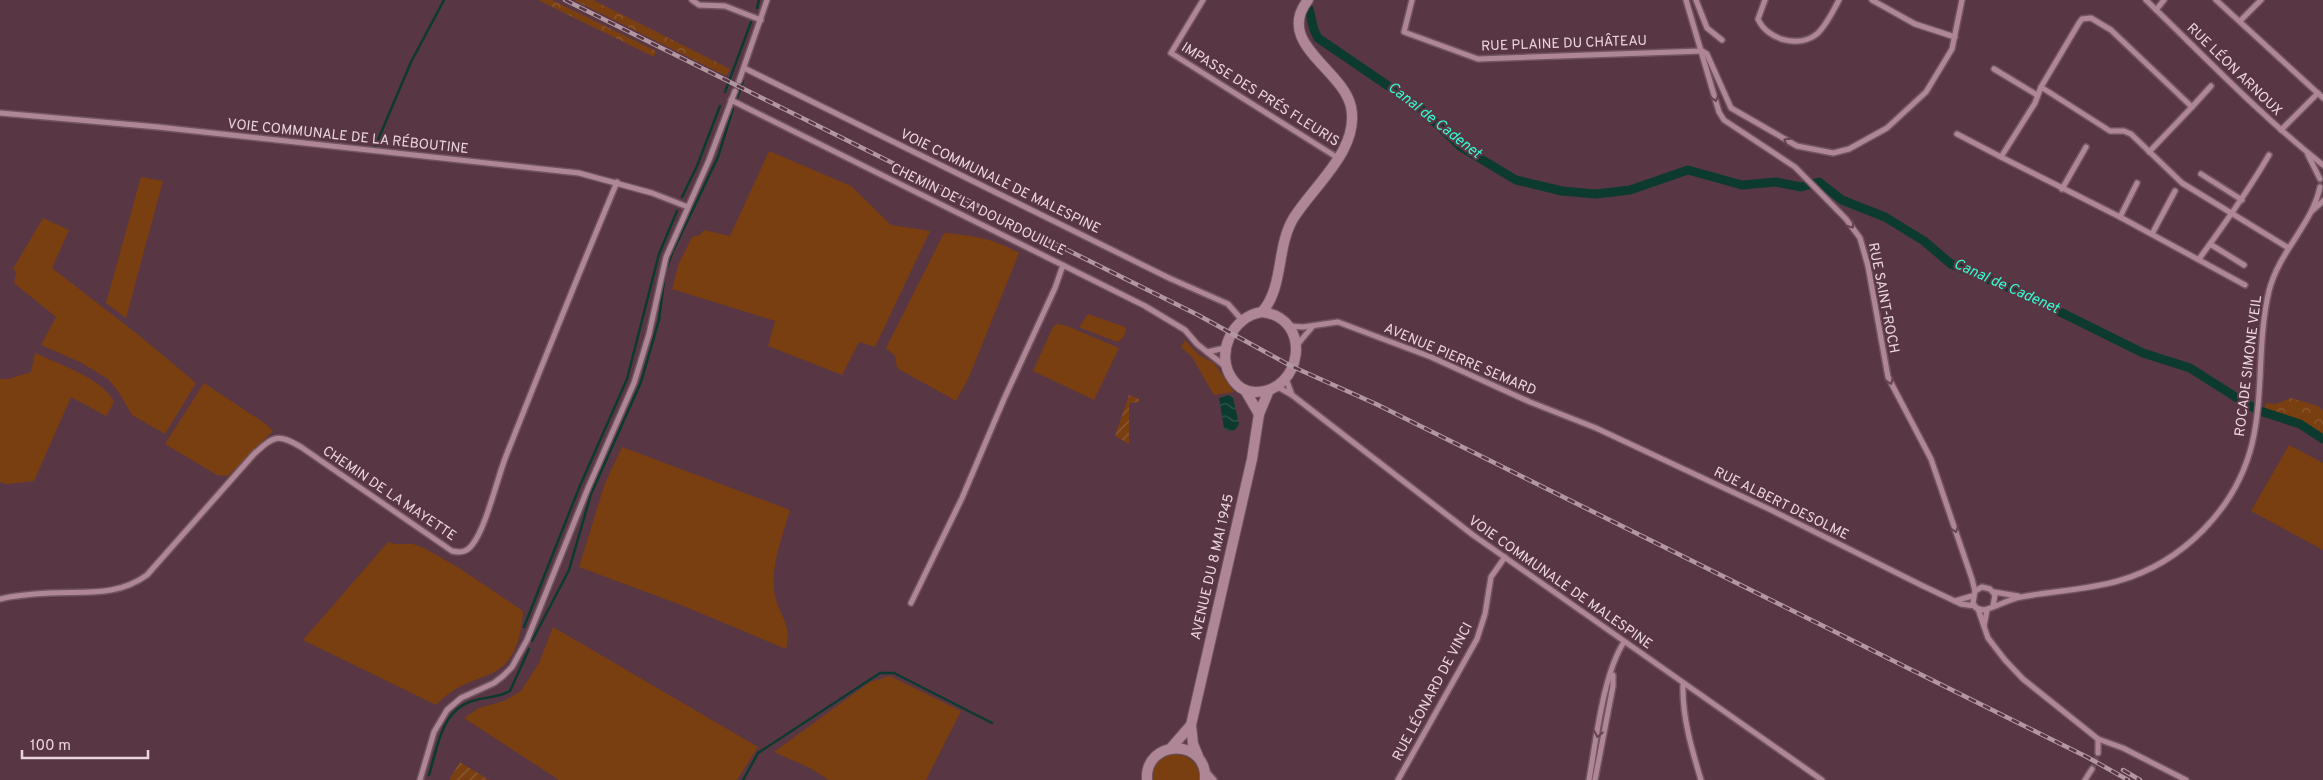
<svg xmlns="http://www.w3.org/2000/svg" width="2323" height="780" font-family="Overpass,sans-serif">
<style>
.green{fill:#793f11}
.forest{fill:url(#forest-crowns)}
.garden{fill:url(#garden-furrows)}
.water{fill:url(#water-waves)}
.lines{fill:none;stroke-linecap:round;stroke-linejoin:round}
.stream{stroke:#0c3a2f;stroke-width:2.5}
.canal{stroke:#0c3a2f;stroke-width:9}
.street-tunnel{stroke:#6f4e5b;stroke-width:5;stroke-dasharray:5 2.5;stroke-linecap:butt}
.street-casing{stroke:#715460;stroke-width:8}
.secondary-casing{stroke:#715460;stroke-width:12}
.street{stroke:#af8696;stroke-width:5}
.secondary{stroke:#af8696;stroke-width:10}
.rail-casing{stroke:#b297a2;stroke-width:4.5}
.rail{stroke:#593644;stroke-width:2.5;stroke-dasharray:8;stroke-linecap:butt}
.oneway{stroke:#664250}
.labels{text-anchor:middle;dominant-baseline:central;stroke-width:4.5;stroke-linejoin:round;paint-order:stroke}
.street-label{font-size:14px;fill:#ebd5dd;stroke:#593644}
.water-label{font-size:15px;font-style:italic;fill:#33fad0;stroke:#593644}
</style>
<defs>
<pattern id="forest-crowns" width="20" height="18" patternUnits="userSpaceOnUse" patternTransform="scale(1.25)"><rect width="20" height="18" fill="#793f11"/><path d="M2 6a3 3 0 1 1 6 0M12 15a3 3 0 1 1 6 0" fill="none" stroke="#8c5a33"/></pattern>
<pattern id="garden-furrows" width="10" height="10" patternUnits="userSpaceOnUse" patternTransform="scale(1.25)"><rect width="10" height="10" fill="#793f11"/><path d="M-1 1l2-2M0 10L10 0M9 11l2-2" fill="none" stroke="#8c5a33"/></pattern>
<pattern id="water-waves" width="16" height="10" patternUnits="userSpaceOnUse" patternTransform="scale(1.25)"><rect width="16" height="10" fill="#0c3a2f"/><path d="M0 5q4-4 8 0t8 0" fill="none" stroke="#30564d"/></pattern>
</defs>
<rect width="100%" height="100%" fill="#593644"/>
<g class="green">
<path d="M769,151L851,186L891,225L930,231L875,347L859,342L842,375L768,346L775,321L672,289L679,263L692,237L700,235L704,230L730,236Z"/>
<path d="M141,177L163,181L126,318L106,303Z"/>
<path d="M43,218L69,230L52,268L141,337L196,383L165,434L132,415L118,391L108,379L80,362L41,345L56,317L14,283L16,272L13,269Z"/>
<path d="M944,233C972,235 995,239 1019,253L969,377L956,401L897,368L895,356L886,348Z"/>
<path d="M1088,314L1125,327L1126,331L1122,339L1117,342L1079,327Z"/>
<path d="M1057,324L1067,326L1119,348L1094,400L1033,371L1053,327Z"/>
<path d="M1185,340L1199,355L1214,363L1234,392L1214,395L1192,357L1181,347Z"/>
<path d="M35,353C58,364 104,379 114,402L106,416L71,397L34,481L7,484L0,482V379H8L31,372Z"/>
<path d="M204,383L266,424L273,431L228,476L217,475L165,444Z"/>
<path d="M2289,445L2323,463V550L2251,511Z"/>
<path d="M622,447L790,510C783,536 771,563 774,590C777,615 793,622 786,649L681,605L579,567L605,483Z"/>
<path d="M388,542L395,544H413L424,548L459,568L523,611C517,693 476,663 436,705L303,640Z"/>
<path d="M553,627L758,747L737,780H559L464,718L479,708L504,701L521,691L539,663Z"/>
<path d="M890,676L961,711L926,780H829L810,768L774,752L870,682Z"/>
<path d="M1172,754C1188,754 1200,763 1200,780H1152C1152,766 1159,758 1172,754Z"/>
</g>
<g class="forest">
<path d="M538,0H552L656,51L654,57Z"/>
<path d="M574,0H593L730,69L726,76Z"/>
<path d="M2291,398L2318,406L2323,411V435L2289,419L2264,411L2266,403L2276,404Z"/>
</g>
<g class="garden">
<path d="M1129,395L1139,399V402L1129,403V444L1115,436Z"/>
<path d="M460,762L489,780H449Z"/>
</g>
<path class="water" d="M1229,395L1233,398L1239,424L1235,430L1228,431L1224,428L1219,398Z"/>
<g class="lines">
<g class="stream">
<path d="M757,8L759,0"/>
<path d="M725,92L751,22"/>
<path d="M737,98L743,81"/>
<path d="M375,147L411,62L444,0"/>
<path d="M682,197L697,166L720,106"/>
<path d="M524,627L579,488L627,379L659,254L677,211"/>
<path d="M532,641L569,570L591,494L641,382L659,320L665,273L672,253L718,157L733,109"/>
<path d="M429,775C438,746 441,708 476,700C487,697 500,697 510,691L529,649"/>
<path d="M743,780L758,753L880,673H894L992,723"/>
</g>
<path class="canal" d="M1309,9L1314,30L1318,38L1419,107L1461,147L1516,180L1562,191L1596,194L1630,190L1688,170L1742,185L1776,182L1801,187L1819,182L1842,200L1885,217L1924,241L1951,264L2024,294L2143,353L2190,368L2245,403L2260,411L2300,424L2323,439"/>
<g class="street-tunnel">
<path d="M735,91L739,81"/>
<path d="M2092,769L2098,753"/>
</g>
<g class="street-casing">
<g id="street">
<path d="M692,0L699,5L725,6L761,20"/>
<path d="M1203,0L1171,53L1338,158"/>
<path d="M1412,0L1404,32L1478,59L1702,51"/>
<path d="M1686,0L1719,112L1724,120L1795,167L1846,219L1860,238L1868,266L1888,377L1931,459L1972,579L1975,591"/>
<path d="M1696,0L1707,28L1722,40"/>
<path d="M1765,0L1758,19C1767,40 1800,49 1818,33C1827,24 1833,11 1839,0"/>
<path d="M1872,0L1915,24L1955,37"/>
<path d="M2146,0C2204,56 2260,115 2323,165"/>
<path d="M2216,0L2323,98"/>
<path d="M2156,10L2164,0"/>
<path d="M2240,21L2261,0"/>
<path d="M1702,51L1707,54L1731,108L1797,146L1833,153L1849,149L1887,128L1926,92L1952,49L1962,0"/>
<path d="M744,68L1169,278L1228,304L1242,320"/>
<path d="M1994,69L2037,95"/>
<path d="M739,81L767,0"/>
<path d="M2041,87L2079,23L2082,19L2091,18L2111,30L2192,107L2211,86"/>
<path d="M731,100L1145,306L1185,330L1197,344L1226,367"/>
<path d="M0,113L158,127L579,173L652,193L688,207"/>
<path d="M2281,130L2318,93"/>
<path d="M1957,134L2001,157L2035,103L2041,87L2110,131H2124L2131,134L2182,183L2287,247"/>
<path d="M2149,152L2192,107"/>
<path d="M2308,155L2320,179"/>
<path d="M2001,157L2120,217L2245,285"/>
<path d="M2201,174L2242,200"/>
<path d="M2062,189L2086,147"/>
<path d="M2312,211L2323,201"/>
<path d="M2120,217L2137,183"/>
<path d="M2152,234L2175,191"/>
<path d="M2210,244L2244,265"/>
<path d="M2199,259C2224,225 2248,191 2269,155"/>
<path d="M1290,326L1303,327L1338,322L1431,357L1530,402L1596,428L1769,509L1921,585L1961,604L1975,606"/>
<path d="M1297,345L1313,326"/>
<path d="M1207,352L1225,348"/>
<path d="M1278,387L1292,395L1286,379"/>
<path d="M1292,395L1473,535L1822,780"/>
<path d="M1994,592L2018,596"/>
<path d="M0,599C16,595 33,594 50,593C85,591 117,597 147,575L254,454C274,436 277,433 301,447L452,551C461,553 467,552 472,545C486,528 497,479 506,456C542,365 579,273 617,182"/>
<path d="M1955,601L1972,596"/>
<path d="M911,603L962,498L1004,399L1055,288L1063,265"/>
<path d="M1993,606L1995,595L1990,589L1982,587L1975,591L1973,603L1976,608L1983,610C1993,609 2008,599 2021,597C2053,591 2086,590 2118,581C2182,563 2236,509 2252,444C2264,394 2257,341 2269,291C2279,251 2312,225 2320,187"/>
<path d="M1978,609L1988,638L2005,660L2023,679L2098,739L2123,748L2186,780"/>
<path d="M1984,626L1987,610"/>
<path d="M1683,685C1682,717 1692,750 1701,780"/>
<path d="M2098,753V739"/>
<path d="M1206,771L1214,780"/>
<path d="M420,780L434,732L447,710L461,698L494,683L503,676L512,667L527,640L588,488L634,383L649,334L666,257L709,160L735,91"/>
<path d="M1398,780L1477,639L1485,614L1491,577L1505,557"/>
<path d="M1589,780C1596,741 1603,674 1624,642"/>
<path d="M1595,780L1613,686V675"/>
<path d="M2085,780L2092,769"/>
</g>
</g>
<g class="secondary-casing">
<g id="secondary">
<path d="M1262,312C1284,287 1276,248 1293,219C1313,186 1360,150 1351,107C1343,69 1274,43 1308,0"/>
<path d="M1262,312C1314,318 1302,393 1255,392C1246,392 1238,387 1233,380C1214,355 1232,316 1262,312Z"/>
<path d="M1245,390L1259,414"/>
<path d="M1191,725L1193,744L1198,756"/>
<path d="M1171,748L1191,725L1252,459L1259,414L1269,390"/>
<path d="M1147,780C1144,739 1208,737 1205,780"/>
</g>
</g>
<use href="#street" class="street"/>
<use href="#secondary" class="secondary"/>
<g class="rail-casing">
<g id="rail">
<path d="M565,0L1198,315L1291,366L1376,404L2087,757L2128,780"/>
<path d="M2123,770L2140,780"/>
</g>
</g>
<use href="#rail" class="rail"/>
</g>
<defs><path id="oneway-chevron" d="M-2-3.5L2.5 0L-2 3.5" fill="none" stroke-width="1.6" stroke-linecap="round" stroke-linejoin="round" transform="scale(1.25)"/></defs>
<g class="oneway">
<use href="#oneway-chevron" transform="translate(1715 98) rotate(75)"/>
<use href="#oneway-chevron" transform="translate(1787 141) rotate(-150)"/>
<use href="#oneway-chevron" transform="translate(1851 225) rotate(52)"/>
<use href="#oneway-chevron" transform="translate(1890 381) rotate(68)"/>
<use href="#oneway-chevron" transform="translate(1955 529) rotate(72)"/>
<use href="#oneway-chevron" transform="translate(1598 734) rotate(101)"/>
</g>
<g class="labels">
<g class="street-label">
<text transform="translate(1564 44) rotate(-2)">RUE PLAINE DU CHÂTEAU</text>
<text transform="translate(2234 70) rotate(44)">RUE LÉON ARNOUX</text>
<text transform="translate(1260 95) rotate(32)">IMPASSE DES PRÉS FLEURIS</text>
<text transform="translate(348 137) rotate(6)">VOIE COMMUNALE DE LA RÉBOUTINE</text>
<text transform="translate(1000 182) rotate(26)">VOIE COMMUNALE DE MALESPINE</text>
<text transform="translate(978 210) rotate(26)">CHEMIN DE LA DOURDOUILLE</text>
<text transform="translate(1883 298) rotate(79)">RUE SAINT-ROCH</text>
<text transform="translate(1460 360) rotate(23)">AVENUE PIERRE SEMARD</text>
<text transform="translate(2249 366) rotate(-83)">ROCADE SIMONE VEIL</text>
<text transform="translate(389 494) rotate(34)">CHEMIN DE LA MAYETTE</text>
<text transform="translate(1781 504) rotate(26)">RUE ALBERT DESOLME</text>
<text transform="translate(1213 567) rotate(-77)">AVENUE DU 8 MAI 1945</text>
<text transform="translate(1560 583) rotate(35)">VOIE COMMUNALE DE MALESPINE</text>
<text transform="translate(1433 692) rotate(-62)">RUE LÉONARD DE VINCI</text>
</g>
<g class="water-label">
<text transform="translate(1434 121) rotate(38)">Canal de Cadenet</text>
<text transform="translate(2006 287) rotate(24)">Canal de Cadenet</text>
</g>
</g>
<path d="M22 750v8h126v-8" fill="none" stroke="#ebd5dd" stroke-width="2.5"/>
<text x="30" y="750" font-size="15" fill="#ebd5dd" stroke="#593644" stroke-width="4" paint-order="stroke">100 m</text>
</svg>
